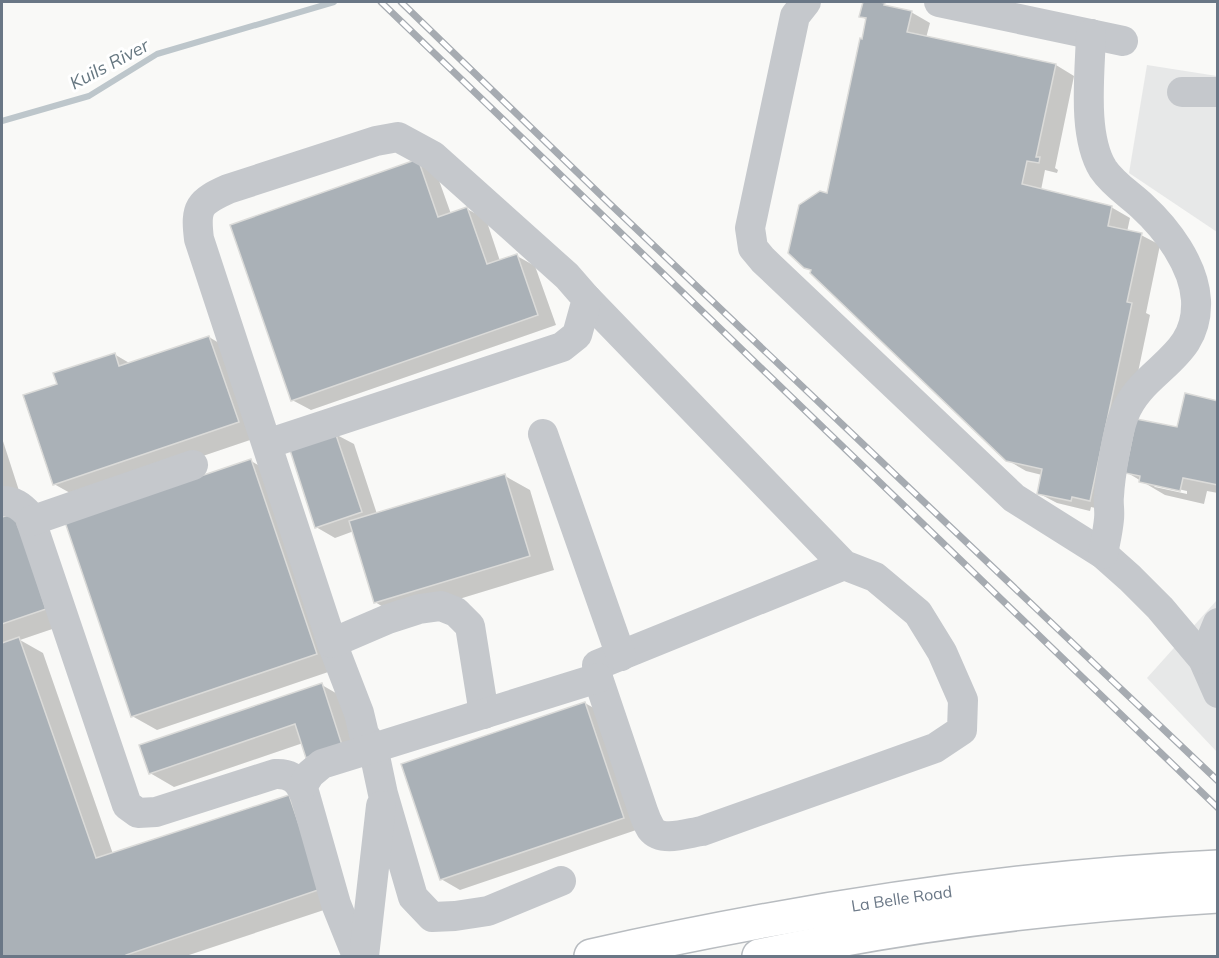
<svg xmlns="http://www.w3.org/2000/svg" width="1219" height="958" font-family="Mulish,sans-serif">
<style>
.built{fill:#e7e8e8}
.shadow{fill:#0003;fill-rule:evenodd}
.lines{fill:none;stroke-linecap:round;stroke-linejoin:round}
.stream{stroke:#bdc6cb;stroke-width:6}
.building{fill:#aab1b7;stroke:#dbdbd9;stroke-width:1.5}
.major-casing{stroke:#b8bcc0;stroke-width:36}
.minor{stroke:#c5c8cc;stroke-width:30}
.major{stroke:#fff;stroke-width:33}
.rail-casing{stroke:#a6abb1;stroke-width:7}
.rail{stroke:#fff;stroke-width:4.5;stroke-dasharray:14;stroke-linecap:butt}
.labels{text-anchor:middle;dominant-baseline:central;stroke-width:6;stroke-linejoin:round;paint-order:stroke}
.street-label{font-size:16px;fill:#6a7786;stroke:#fff}
.water-label{font-size:18px;font-style:italic;fill:#667781;stroke:#fff}
</style>
<rect width="100%" height="100%" fill="#f9f9f7"/>
<g class="built">
<path d="M1147,65L1217,76V232L1129,173Z"/>
<path d="M1217,600V752L1147,678Z"/>
</g>
<g class="shadow">
<path d="M864,2H871L911,12L930,23L926,38L1056,65L1074,76L1055,168L1058,170L1057,173L1045,170L1041,190L1111,207L1130,218L1127,232L1141,235L1160,245L1146,313L1150,315L1109,511L1091,507L1090,511L1057,503L1038,493L1042,475L1026,471L1007,460L812,271L805,267L828,195L863,40L867,20L861,16Z"/>
<path d="M418,161L436,172L451,214L467,209L486,219L500,261L517,256L535,266L556,325L311,410L292,400Z"/>
<path d="M209,337L234,352L262,436L79,498L54,484L114,354L131,364Z"/>
<path d="M1218,403V493L1207,491L1204,504L1165,495L1126,472L1179,429ZM1151,483L1187,491V494L1155,487Z"/>
<path d="M335,434L354,444L377,514L505,476L530,490L554,570L400,617L375,602L354,531L335,538L316,527Z"/>
<path d="M2,438L22,500L2,507V437Z"/>
<path d="M251,461L276,475L340,668L157,730L132,716Z"/>
<path d="M15,515L70,623L20,640L43,653L113,854L289,797L314,811L345,903L186,956H2V519Z"/>
<path d="M322,685L346,699L366,759L303,743L174,787L150,773Z"/>
<path d="M585,703L604,714L642,828L460,890L441,879Z"/>
</g>
<g class="lines">
<path class="stream" d="M2,121L89,96L157,54L334,2"/>
</g>
<g class="building">
<path d="M863,2H880L885,3L884,5L912,11L907,32L1056,64L1036,157H1040L1039,163L1027,161L1022,184L1112,206L1108,226L1142,233L1127,302L1132,303L1090,501L1072,497L1071,501L1037,494L1042,469L1006,461L810,273L811,270L804,268L788,253L799,205L820,191L827,193L860,38L862,39L866,18L859,17Z"/>
<path d="M418,159L438,217L467,207L487,264L517,254L538,315L291,401L230,225Z"/>
<path d="M209,336L239,422L53,485L23,395L57,384L53,373L115,353L119,366Z"/>
<path d="M1185,393L1218,401V485L1183,478L1180,491L1139,482L1140,476L1125,473L1136,419L1177,427Z"/>
<path d="M335,432L362,512L315,528L289,447Z"/>
<path d="M251,459L317,654L131,717L65,522Z"/>
<path d="M505,474L530,556L374,603L349,521Z"/>
<path d="M15,513L46,609L2,624V517Z"/>
<path d="M19,637L96,858L289,795L321,889L126,955V956H2V643Z"/>
<path d="M322,683L342,745L306,758L295,724L149,774L139,745Z"/>
<path d="M585,702L624,818L440,880L401,764Z"/>
</g>
<g class="lines">
<g class="major-casing">
<g id="major">
<path id="s1" d="M591,956C797,910 1007,877 1218,867"/>
<path d="M759,956C907,924 1067,905 1218,896"/>
</g>
</g>
<g class="minor">
<path d="M806,2L795,16L750,228L753,248L763,260L1014,498L1103,554L1130,578L1160,608L1203,659L1218,693"/>
<path d="M939,2L1123,41"/>
<path d="M1091,34C1090,73 1082,135 1103,169C1113,184 1129,194 1142,206C1167,229 1194,265 1196,300C1199,360 1143,367 1124,415C1117,433 1110,477 1109,496C1108,503 1110,511 1109,519C1108,531 1105,543 1103,554"/>
<path d="M1182,92H1218"/>
<path d="M587,299L844,565L875,577L918,613L942,652L963,700L962,730L935,748L702,831C688,833 662,843 651,829C648,824 645,817 643,811L598,678L597,665L844,565"/>
<path d="M543,434L621,656"/>
<path d="M267,444L562,347L577,335L587,299L567,276L433,156L398,137L376,141L228,189C199,202 195,207 199,239L332,643L359,713L364,734L373,747L383,794L413,897L432,917L455,916L488,911L561,881"/>
<path d="M2,501C14,501 21,506 29,515L127,805L138,813L156,812L275,774C292,773 299,781 305,795L336,904L357,956"/>
<path d="M31,521L193,465"/>
<path d="M332,643L388,619L419,609L441,606L456,612L470,626L484,714"/>
<path d="M1203,659L1218,623"/>
<path d="M302,787L310,774L322,764L598,678"/>
<path d="M364,956L381,806"/>
</g>
<use href="#major" class="major"/>
<g class="rail-casing">
<g id="rail">
<path d="M381,2L1218,808"/>
<path d="M401,2L609,203L1218,781"/>
</g>
</g>
<use href="#rail" class="rail"/>
</g>
<g class="labels">
<g class="street-label">
<text stroke="none"><textPath href="#s1" startOffset="316">La Belle Road</textPath></text>
</g>
<g class="water-label">
<text transform="translate(109 64) rotate(-28)">Kuils River</text>
</g>
</g>
<rect width="1219" height="958" fill="none" stroke="#6a7786" stroke-width="6"/>
</svg>
